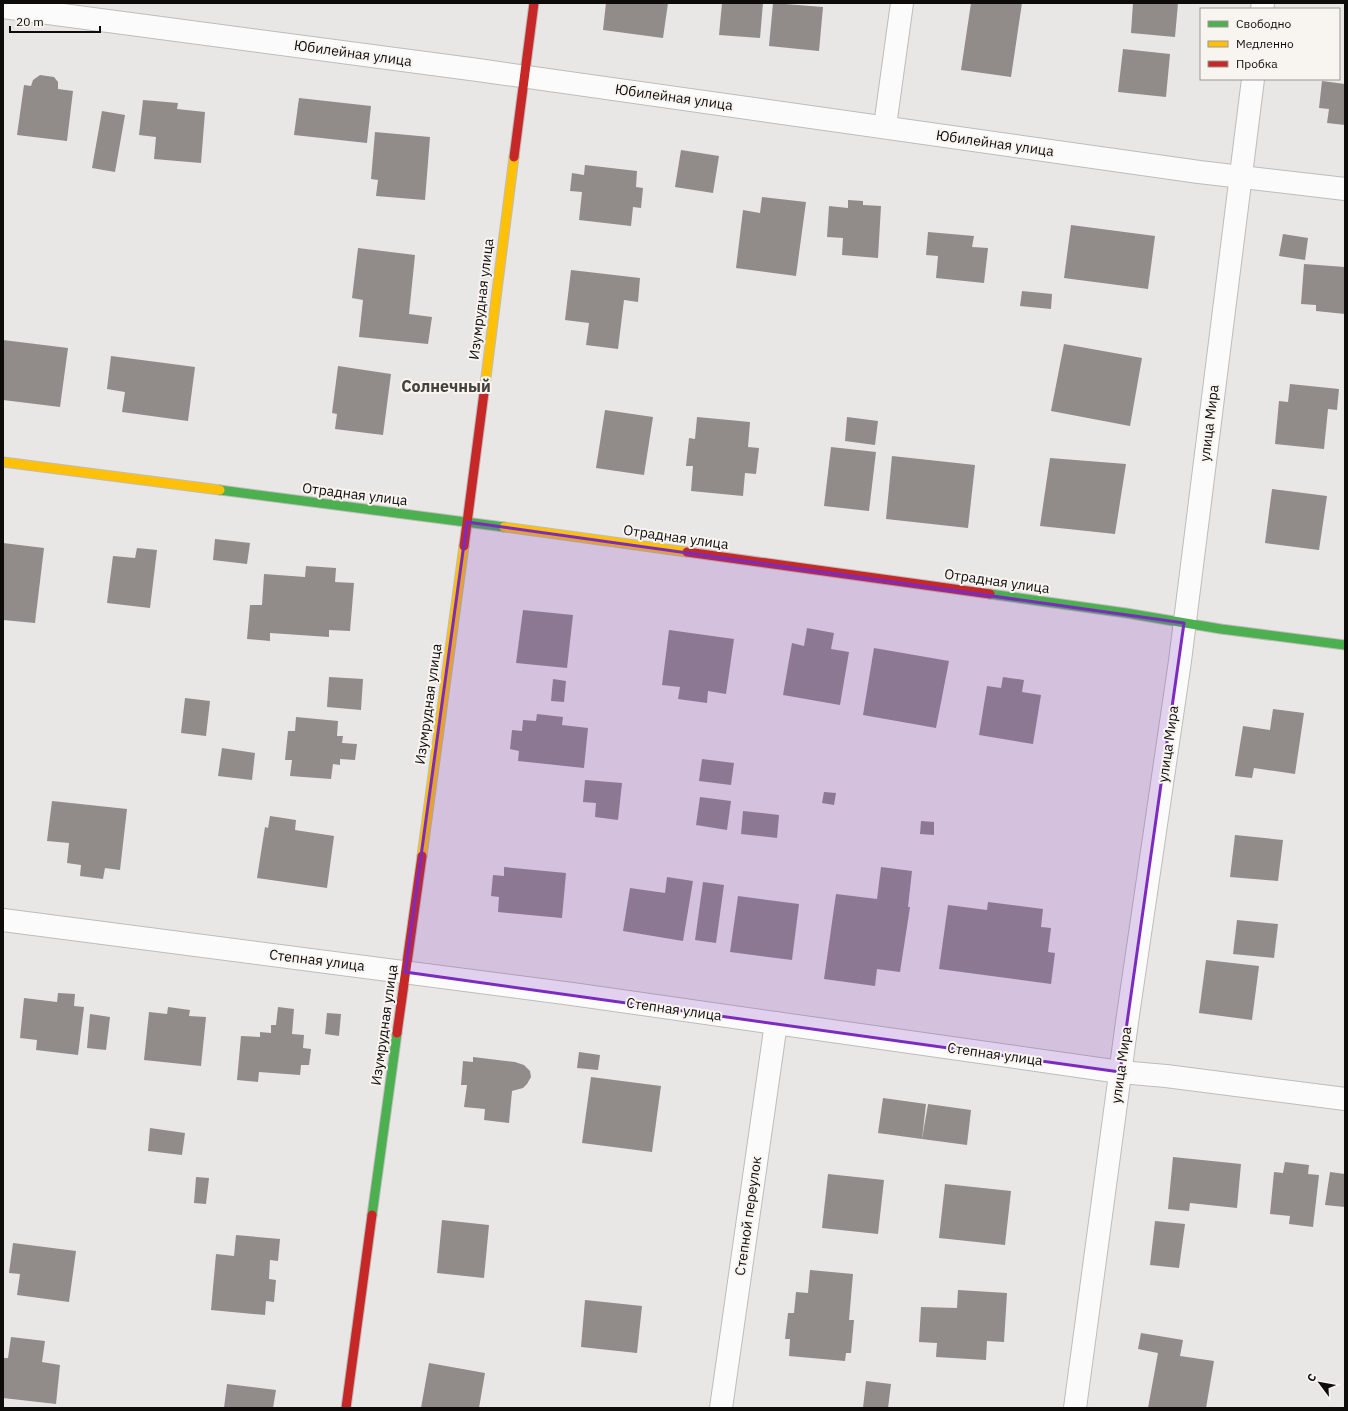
<svg xmlns="http://www.w3.org/2000/svg" width="1348" height="1411" font-family="'IBM Plex Sans',sans-serif">
<style>
.building{fill:#918b89}
.lines{fill:none;stroke-linecap:round;stroke-linejoin:round}
.street-casing{stroke:#bebcba;stroke-width:24}
.fast-casing{stroke:#bebcba;stroke-width:11}
.slow-casing{stroke:#bebcba;stroke-width:11}
.jam-casing{stroke:#bebcba;stroke-width:11}
.street{stroke:#fcfbfb;stroke-width:22}
.fast{stroke:#4caf50;stroke-width:9}
.slow{stroke:#ffc107;stroke-width:9}
.jam{stroke:#c62828;stroke-width:9}
.marked{fill:#7b2cbf;fill-opacity:0.2;stroke:#7b2cbf;stroke-width:3;stroke-linejoin:round}
.labels{text-anchor:middle;dominant-baseline:central;stroke-width:4;stroke-linejoin:round;paint-order:stroke}
.street-label{font-size:14px;fill:#0e0c0b;stroke:#f8f4f0}
.quarter-label{font-size:16px;font-weight:bold;fill:#45423e;stroke:#f8f4f0}
</style>
<rect width="100%" height="100%" fill="#e9e7e5"/>
<g class="building">
<path d="M606,3H668L663,38L603,30Z"/>
<path d="M722,3H763L760,38L719,35Z"/>
<path d="M773,3L823,7L819,51L769,46Z"/>
<path d="M971,3H1022L1011,77L961,70Z"/>
<path d="M1133,3H1178L1175,37L1131,33Z"/>
<path d="M1123,49L1170,54L1166,97L1118,92Z"/>
<path d="M40,75L54,77L58,82V89L73,91L67,141L17,135L24,85L31,86L33,80Z"/>
<path d="M1322,81L1345,84V125L1327,123L1329,109L1319,108Z"/>
<path d="M299,98L371,106L367,143L294,135Z"/>
<path d="M143,100L178,103L177,109L205,112L201,163L154,159L156,137L139,135Z"/>
<path d="M102,111L125,115L115,172L92,168Z"/>
<path d="M375,132L430,137L425,200L376,196L378,180L371,179Z"/>
<path d="M681,150L719,156L713,193L675,187Z"/>
<path d="M585,165L637,171L636,187L643,188L641,208L633,207L631,226L579,220L582,192L570,191L572,173L584,175Z"/>
<path d="M762,197L806,202L796,276L736,268L743,210L760,213Z"/>
<path d="M848,200L863,201V205L881,206L878,258L842,255L843,238L827,237L829,206L848,208Z"/>
<path d="M1071,225L1155,236L1148,289L1064,278Z"/>
<path d="M928,232L974,236L972,247L988,248L984,283L936,278L938,256L926,255Z"/>
<path d="M1283,234L1308,238L1305,260L1279,256Z"/>
<path d="M358,248L415,255L409,314L432,317L428,344L359,337L363,300L352,298Z"/>
<path d="M1304,264L1345,267V314L1316,311V305L1301,304Z"/>
<path d="M571,270L640,278L638,302L624,300L618,349L586,345L589,323L565,320Z"/>
<path d="M1022,291L1052,294L1051,309L1020,306Z"/>
<path d="M3,340L68,348L60,407L3,400Z"/>
<path d="M1064,344L1142,358L1130,426L1051,411Z"/>
<path d="M111,356L195,367L188,421L122,412L125,392L107,389Z"/>
<path d="M338,366L391,374L383,435L335,429L337,414L332,413Z"/>
<path d="M1290,384L1339,389L1337,410L1328,409L1324,449L1275,444L1279,401L1288,402Z"/>
<path d="M605,410L653,417L644,475L596,468Z"/>
<path d="M697,417L750,422L748,447L759,448L756,474L745,473L743,496L691,491L693,466H686L689,438L695,439Z"/>
<path d="M847,417L878,421L875,445L845,441Z"/>
<path d="M831,447L876,452L869,511L824,506Z"/>
<path d="M892,456L975,465L968,528L886,519Z"/>
<path d="M1050,458L1126,464L1115,534L1040,526Z"/>
<path d="M1272,489L1327,496L1319,550L1265,543Z"/>
<path d="M215,539L250,543L247,564L213,560Z"/>
<path d="M3,543L44,548L35,623L3,620Z"/>
<path d="M137,548L157,550L150,608L107,603L113,556L135,558Z"/>
<path d="M306,566L336,568L335,582L354,583L350,631L329,630V637L270,633V641L247,639L250,605H262L264,574L305,577Z"/>
<path d="M523,610L573,615L567,668L516,663Z"/>
<path d="M807,628L834,633L831,649L849,652L840,705L783,695L792,643L804,646Z"/>
<path d="M669,630L734,639L726,694L708,691L707,703L678,699L680,687L662,685Z"/>
<path d="M874,648L949,661L936,728L863,715Z"/>
<path d="M329,677L363,679L361,710L327,707Z"/>
<path d="M1003,677L1024,680L1022,692L1041,695L1033,744L979,735L987,686L1001,688Z"/>
<path d="M553,679L566,681L564,702L551,701Z"/>
<path d="M185,698L210,701L206,736L181,733Z"/>
<path d="M1273,709L1304,713L1295,774L1254,768L1252,778L1235,776L1243,726L1270,730Z"/>
<path d="M537,714L563,717L562,725L588,728L584,768L518,761L519,751L510,749L512,730L522,731L523,720L536,721Z"/>
<path d="M296,717L338,721L337,736H343L342,743L357,744L355,760L340,759V765L333,764L331,779L290,776L292,760H285L288,731H295Z"/>
<path d="M222,748L255,753L252,780L218,776Z"/>
<path d="M702,759L734,763L731,785L699,781Z"/>
<path d="M585,780L622,783L618,820L595,817L596,803L583,802Z"/>
<path d="M824,792L836,793L834,805L822,803Z"/>
<path d="M700,797L731,801L727,830L696,825Z"/>
<path d="M52,801L127,809L120,870L105,868L103,879L80,876L81,865L67,863L69,843L47,841Z"/>
<path d="M743,811L779,815L777,838L741,834Z"/>
<path d="M270,816L296,820L295,830L334,836L327,888L257,878L265,827L268,828Z"/>
<path d="M921,821L934,822V835L920,834Z"/>
<path d="M1235,835L1283,840L1278,881L1230,877Z"/>
<path d="M504,867L566,873L562,918L498,912L499,897L491,896L493,875L504,876Z"/>
<path d="M881,867L912,871L908,907H910L900,972L877,969L875,986L824,979L836,894L877,899Z"/>
<path d="M667,877L693,881L683,941L623,931L630,888L665,893Z"/>
<path d="M703,882L724,885L716,943L695,940Z"/>
<path d="M738,896L799,904L792,960L730,952Z"/>
<path d="M988,902L1043,909L1041,927L1051,928L1048,952L1055,953L1051,984L939,969L948,905L987,910Z"/>
<path d="M1237,920L1278,924L1274,958L1233,954Z"/>
<path d="M1206,960L1259,966L1252,1020L1199,1013Z"/>
<path d="M58,993L75,994L74,1006L84,1007L78,1055L36,1050L37,1040L20,1038L24,998L57,1002Z"/>
<path d="M168,1007L190,1010L189,1016L206,1017L201,1066L144,1060L149,1012L167,1014Z"/>
<path d="M278,1007L294,1009L292,1034L304,1035L303,1048L311,1049L309,1065H301L300,1075L259,1072L258,1082L237,1080L241,1036L260,1037V1032L271,1033V1025H276Z"/>
<path d="M327,1013L341,1014L339,1036L325,1034Z"/>
<path d="M90,1014L110,1017L106,1050L87,1048Z"/>
<path d="M579,1052L600,1055L598,1070L577,1068Z"/>
<path d="M473,1057L515,1062L524,1065L530,1071L531,1077L527,1084L523,1088L512,1091L509,1123L484,1120L485,1109L464,1107L467,1085H461L463,1061L473,1062Z"/>
<path d="M591,1077L661,1086L652,1152L582,1143Z"/>
<path d="M883,1098L926,1104L922,1139L878,1133Z"/>
<path d="M928,1104L971,1110L967,1145L922,1139Z"/>
<path d="M150,1128L185,1133L182,1155L148,1151Z"/>
<path d="M1173,1157L1241,1164L1237,1208L1190,1203L1189,1211L1168,1209Z"/>
<path d="M1285,1162L1309,1165L1308,1174L1319,1175L1313,1227L1289,1224L1290,1216L1270,1214L1274,1172L1283,1173Z"/>
<path d="M1330,1172L1345,1174V1207L1325,1205Z"/>
<path d="M828,1174L884,1180L878,1234L822,1228Z"/>
<path d="M196,1177L209,1178L206,1204L194,1203Z"/>
<path d="M945,1184L1011,1191L1005,1245L939,1238Z"/>
<path d="M442,1220L489,1225L484,1278L437,1273Z"/>
<path d="M1155,1221L1185,1224L1179,1268L1150,1265Z"/>
<path d="M236,1235L280,1239L278,1261L270,1260L269,1279L276,1280L274,1302L266,1301L265,1315L211,1310L216,1254L234,1256Z"/>
<path d="M13,1243L76,1251L69,1302L17,1295L20,1274L9,1273Z"/>
<path d="M810,1270L853,1274L849,1320H854L851,1353H846L845,1361L789,1356L790,1339H785L788,1313H794L796,1292L808,1293Z"/>
<path d="M958,1290L1007,1293L1004,1342L987,1341L986,1360L936,1357L937,1343L919,1342L921,1307L957,1308Z"/>
<path d="M585,1300L642,1306L637,1353L581,1347Z"/>
<path d="M1141,1333L1183,1340L1180,1356L1214,1361L1206,1408H1148L1158,1353L1138,1349Z"/>
<path d="M11,1337L45,1341L42,1362L60,1365L56,1404L3,1398V1358H8Z"/>
<path d="M429,1363L485,1373L479,1408H421Z"/>
<path d="M866,1381L891,1384L888,1408H863Z"/>
<path d="M227,1384L276,1390L273,1408H224Z"/>
</g>
<g class="lines">
<g class="street-casing">
<g id="street">
<path d="M3,7L478,70L1199,172L1345,189"/>
<path d="M1262,9L1263,3"/>
<path d="M885,126L902,3"/>
<path d="M3,920L572,994L1120,1072L1166,1076L1345,1099"/>
<path d="M721,1408L776,1023"/>
<path d="M1075,1408L1127,1022L1180,661L1253,79"/>
</g>
</g>
<g class="fast-casing">
<g id="fast">
<path d="M220,490L504,527"/>
<path d="M990,594L1126,613L1221,629L1345,645"/>
<path d="M372,1215L397,1033"/>
</g>
</g>
<g class="slow-casing">
<g id="slow">
<path d="M485,385L514,157"/>
<path d="M3,462L220,490"/>
<path d="M504,527L687,552"/>
<path d="M422,856L464,546"/>
</g>
</g>
<g class="jam-casing">
<g id="jam">
<path d="M514,157L534,3"/>
<path d="M464,546L485,385"/>
<path d="M687,552L990,594"/>
<path d="M397,1033L422,856"/>
<path d="M346,1408L372,1215"/>
</g>
</g>
<use href="#street" class="street"/>
<use href="#fast" class="fast"/>
<use href="#slow" class="slow"/>
<use href="#jam" class="jam"/>
</g>
<path class="marked" d="M467,522L1184,623L1120,1072L405,972Z"/>
<g class="labels">
<g class="street-label">
<text transform="translate(353 53) rotate(8)">Юбилейная улица</text>
<text transform="translate(674 97) rotate(8)">Юбилейная улица</text>
<text transform="translate(995 143) rotate(8)">Юбилейная улица</text>
<text transform="translate(481 299) rotate(-83)">Изумрудная улица</text>
<text transform="translate(1209 423) rotate(-83)">улица Мира</text>
<text transform="translate(355 494) rotate(7)">Отрадная улица</text>
<text transform="translate(676 537) rotate(8)">Отрадная улица</text>
<text transform="translate(997 581) rotate(8)">Отрадная улица</text>
<text transform="translate(428 704) rotate(-82)">Изумрудная улица</text>
<text transform="translate(1168 744) rotate(-82)">улица Мира</text>
<text transform="translate(317 960) rotate(7)">Степная улица</text>
<text transform="translate(674 1009) rotate(8)">Степная улица</text>
<text transform="translate(384 1025) rotate(-82)">Изумрудная улица</text>
<text transform="translate(995 1054) rotate(8)">Степная улица</text>
<text transform="translate(1121 1065) rotate(-82)">улица Мира</text>
<text transform="translate(748 1216) rotate(-82)">Степной переулок</text>
</g>
<g class="quarter-label">
<text x="446" y="386">Солнечный</text>
</g>
</g>
<rect width="1348" height="1411" fill="none" stroke="#0e0c0b" stroke-width="8"/>
<rect x="1200" y="8" width="140" height="72" fill="#f8f4f0" stroke="#9a9794"/>
<rect x="1208" y="21" width="20" height="6" fill="#4caf50" stroke="#9a9794"/>
<text x="1236" y="28" font-size="12" fill="#0e0c0b">Свободно</text>
<rect x="1208" y="41" width="20" height="6" fill="#ffc107" stroke="#9a9794"/>
<text x="1236" y="48" font-size="12" fill="#0e0c0b">Медленно</text>
<rect x="1208" y="61" width="20" height="6" fill="#c62828" stroke="#9a9794"/>
<text x="1236" y="68" font-size="12" fill="#0e0c0b">Пробка</text>
<g transform="translate(1320 1383) rotate(302)" stroke="#f8f4f0" stroke-width="3" paint-order="stroke">
<path d="M0-3L7 15L0 10L-7 15Z" fill="#0e0c0b"/>
<text y="-6" font-size="11" font-weight="bold" text-anchor="middle" fill="#0e0c0b">С</text>
</g>
<path d="M10 26v6h90v-6" fill="none" stroke="#0e0c0b" stroke-width="2"/>
<text x="16" y="26" font-size="12" fill="#0e0c0b" stroke="#f8f4f0" stroke-width="3" paint-order="stroke">20 m</text>
</svg>
